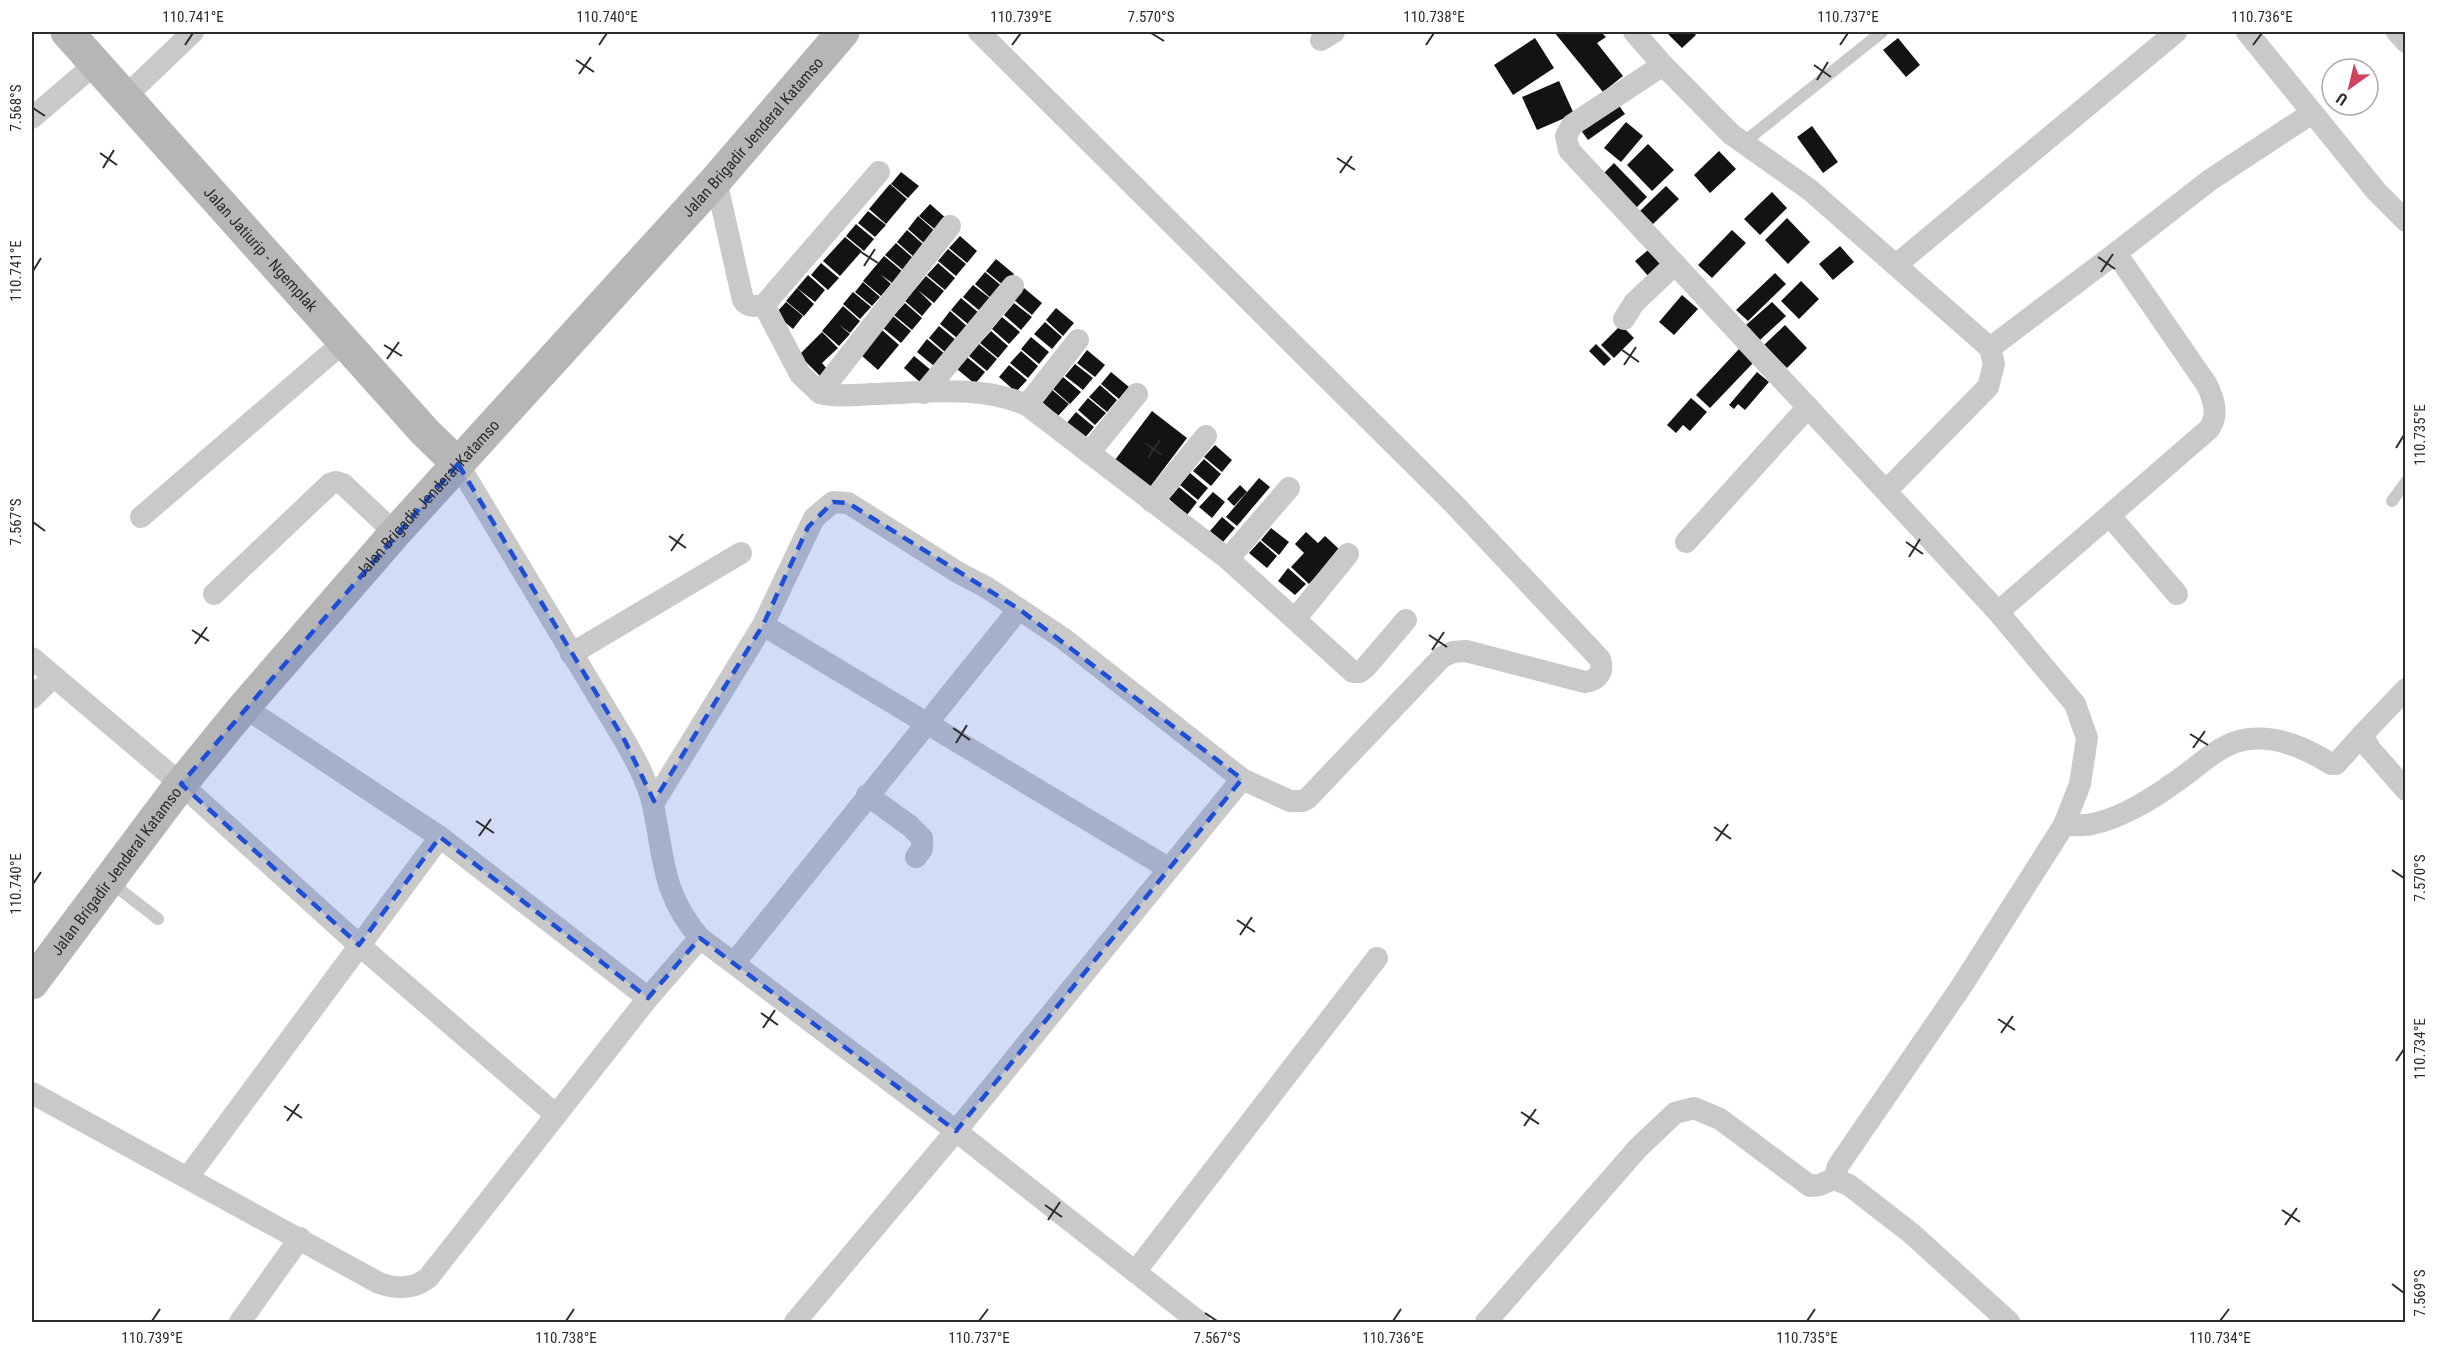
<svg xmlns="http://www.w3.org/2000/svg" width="2437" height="1354" font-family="'Roboto Condensed',sans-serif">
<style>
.building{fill:#131313}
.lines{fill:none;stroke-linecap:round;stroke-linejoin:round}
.lane{stroke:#c9c9c9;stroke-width:12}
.street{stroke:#c9c9c9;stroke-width:22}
.secondary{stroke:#b6b6b6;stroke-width:33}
.marked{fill:#1d4ed8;fill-opacity:0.2;stroke:#1d4ed8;stroke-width:4.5;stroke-dasharray:12 8;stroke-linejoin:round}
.ticks{fill:none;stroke:#2c2c2c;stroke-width:2}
.labels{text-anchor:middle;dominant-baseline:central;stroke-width:6;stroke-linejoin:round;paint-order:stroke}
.street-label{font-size:16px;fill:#2c2c2c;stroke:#fff}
.neatline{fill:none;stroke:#2c2c2c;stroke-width:2}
.ticks-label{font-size:15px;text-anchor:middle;fill:#2c2c2c}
</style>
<rect width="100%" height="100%" fill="#fff"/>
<g class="building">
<path d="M1554,32H1601L1606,37L1597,43L1623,76L1603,92Z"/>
<path d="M1666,32H1693L1696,35L1682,48Z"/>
<path d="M1535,38L1554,68L1513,95L1494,65Z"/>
<path d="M1898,38L1920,65L1906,77L1883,50Z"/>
<path d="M1559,81L1574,114L1537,130L1522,97Z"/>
<path d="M1615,100L1625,114L1588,140L1578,126Z"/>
<path d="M1626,122L1643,136L1621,162L1604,148Z"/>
<path d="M1812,126L1838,162L1823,173L1797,137Z"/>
<path d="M1648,144L1674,170L1652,191L1627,165Z"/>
<path d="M1719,151L1736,169L1710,193L1694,175Z"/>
<path d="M1614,163L1647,197L1636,208L1603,174Z"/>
<path d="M901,172L919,186L908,198L891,184Z"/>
<path d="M890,184L907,199L886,224L869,209Z"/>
<path d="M1666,186L1679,199L1653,224L1640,211Z"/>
<path d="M1772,192L1787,208L1760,235L1744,219Z"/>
<path d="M930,204L947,219L937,231L919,216Z"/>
<path d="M868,211L886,225L875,237L858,223Z"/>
<path d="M918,216L936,232L925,244L908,229Z"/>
<path d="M1787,218L1810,242L1788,264L1765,240Z"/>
<path d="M856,224L874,239L864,251L846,236Z"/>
<path d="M907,230L924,245L914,257L897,242Z"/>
<path d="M1732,230L1746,243L1712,278L1698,265Z"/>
<path d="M960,236L977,251L967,263L949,248Z"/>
<path d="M845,237L862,251L840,276L823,261Z"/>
<path d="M896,243L913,258L903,270L885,255Z"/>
<path d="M1653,246L1668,263L1650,278L1635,261Z"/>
<path d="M1840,246L1854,262L1833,280L1819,264Z"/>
<path d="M948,249L966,264L956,276L938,261Z"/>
<path d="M884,256L902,271L892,283L880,274L891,284L881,296L863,281Z"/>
<path d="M996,259L1014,274L1004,286L986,271Z"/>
<path d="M821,263L839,278L828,290L811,275Z"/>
<path d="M938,263L955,278L945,290L927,275Z"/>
<path d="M985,272L1003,287L992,299L975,284Z"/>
<path d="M1775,273L1786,284L1748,321L1736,310Z"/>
<path d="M808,275L825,290L815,302L797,288Z"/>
<path d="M926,276L944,291L934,303L918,290L932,304L922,316L905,301Z"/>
<path d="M1801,281L1819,299L1799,319L1781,301Z"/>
<path d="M863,282L880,297L872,306L855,292Z"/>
<path d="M973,285L991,299L980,311L963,297Z"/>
<path d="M797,288L814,304L804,316L786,301Z"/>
<path d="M1024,288L1042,303L1032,315L1014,300Z"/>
<path d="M853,292L871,307L860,319L843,304Z"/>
<path d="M1682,295L1698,309L1674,335L1659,322Z"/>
<path d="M961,298L979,313L969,325L951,310Z"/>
<path d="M786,302L803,316L793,329L775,314Z"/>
<path d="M1772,302L1786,316L1760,340L1746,325Z"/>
<path d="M905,303L922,318L912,330L894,315Z"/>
<path d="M1014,303L1032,317L1021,330L1004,315Z"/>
<path d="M843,306L860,321L850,333L838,324L850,334L839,346L822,331Z"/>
<path d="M1056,308L1074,323L1063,336L1046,320Z"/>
<path d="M950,311L968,327L957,338L940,324Z"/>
<path d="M893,316L911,331L901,343L883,328Z"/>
<path d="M1002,317L1020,332L1009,344L992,329Z"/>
<path d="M1045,322L1062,337L1052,349L1034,334Z"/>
<path d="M1621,325L1634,338L1614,358L1601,345Z"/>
<path d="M1785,325L1807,348L1787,368L1764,345Z"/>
<path d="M939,326L957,341L946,353L929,338Z"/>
<path d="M882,330L899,345L878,370L861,355Z"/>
<path d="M991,331L1008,346L998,358L980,343Z"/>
<path d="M822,332L838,348L822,363L828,370L823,379L799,355Z"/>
<path d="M1031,337L1049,352L1039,364L1021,349Z"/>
<path d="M927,339L945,354L934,366L917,352Z"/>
<path d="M979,344L997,359L987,371L969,356Z"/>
<path d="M1596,344L1611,359L1604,366L1589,351Z"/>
<path d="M1739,349L1753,363L1710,408L1696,395Z"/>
<path d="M1087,350L1105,365L1095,377L1077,363Z"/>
<path d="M1021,351L1038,366L1028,378L1010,363Z"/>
<path d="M914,356L932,371L921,383L904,368Z"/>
<path d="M967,357L985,372L975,384L957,369Z"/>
<path d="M1075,364L1093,378L1083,390L1065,376Z"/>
<path d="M1009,365L1027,380L1016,392L999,377Z"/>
<path d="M1111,372L1129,387L1119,399L1101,384Z"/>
<path d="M1757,372L1769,382L1745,410L1738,404L1734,409L1729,405Z"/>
<path d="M1063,377L1081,392L1070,404L1053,389Z"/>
<path d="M1100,385L1117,400L1107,412L1089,397Z"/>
<path d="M1051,389L1069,404L1058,416L1041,401Z"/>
<path d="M1088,398L1106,413L1095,425L1078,410Z"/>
<path d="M1691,398L1707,412L1690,431L1683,425L1676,433L1667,425Z"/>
<path d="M1152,411L1187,438L1150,487L1115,460Z"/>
<path d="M1076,412L1094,427L1084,439L1066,424Z"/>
<path d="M1215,445L1232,460L1222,472L1204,457Z"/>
<path d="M1204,459L1221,474L1211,486L1193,471Z"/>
<path d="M1190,473L1208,488L1198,500L1180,485Z"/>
<path d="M1259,478L1270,487L1237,526L1226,517Z"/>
<path d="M1240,485L1247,492L1234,506L1227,499Z"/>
<path d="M1179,487L1197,502L1187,515L1169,499Z"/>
<path d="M1213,492L1225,502L1212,518L1199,507Z"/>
<path d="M1222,517L1235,528L1223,542L1210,531Z"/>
<path d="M1271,528L1289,542L1279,555L1261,540Z"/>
<path d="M1306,532L1318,543L1325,536L1340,550L1309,584L1291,567L1304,553L1295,544Z"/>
<path d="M1260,541L1277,556L1267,568L1249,553Z"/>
<path d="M1288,568L1306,584L1295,595L1278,581Z"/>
</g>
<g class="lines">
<g class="lane">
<path d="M1743,143L1882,32"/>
<path d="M2392,501L2406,482"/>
<path d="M109,881L158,919"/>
</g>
<g class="street">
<path d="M1634,32L1663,65L1731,134L1810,190L1990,348L1994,364L1988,387L1886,491"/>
<path d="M2247,32L2376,191L2406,221"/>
<path d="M2397,32L2406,42"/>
<path d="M1321,40L1334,32"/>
<path d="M1663,65L1572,125L1566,136L1569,150L1998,612L2075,704L2087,738L2080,784L2064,825L1961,987L1838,1166L1834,1179"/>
<path d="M125,97L193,32"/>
<path d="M32,118L95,64"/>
<path d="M716,180L743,300C748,308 755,306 764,305L879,172"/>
<path d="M2116,253L2210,180L2312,113"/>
<path d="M1896,265L2176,32"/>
<path d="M764,305L800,374L820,393L950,226"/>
<path d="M1624,319L1634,303L1675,264"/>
<path d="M1990,348L2116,253L2207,385C2214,400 2219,415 2209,429L1998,612"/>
<path d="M820,393C836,397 854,395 871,394C922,393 979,384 1027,405L1228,559L1353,672H1360L1365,668L1406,620"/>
<path d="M924,393L1013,286"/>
<path d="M1027,405L1078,340"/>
<path d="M1089,453L1137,394"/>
<path d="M458,464L625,741C636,761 648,782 653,805C664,857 662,895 700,938L956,1131L1199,1322"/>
<path d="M1152,502L1206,436"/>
<path d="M2110,516L2177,594"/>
<path d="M141,517L345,341"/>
<path d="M1686,542L1808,407"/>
<path d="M1228,559L1289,488"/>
<path d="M214,594L330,484L336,482L343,484L395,533"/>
<path d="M1296,618L1348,554"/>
<path d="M763,625L1168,868"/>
<path d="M571,654L741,553"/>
<path d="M32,658L181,784L359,945L556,1115"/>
<path d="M2406,689L2362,735L2370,749L2406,790"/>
<path d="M32,698L53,677"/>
<path d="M244,707L440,837L648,998"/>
<path d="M867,795L910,826L922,838V849L916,857"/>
<path d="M653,804L763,625L814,518L833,502L848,503L959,573L986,587L1064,639L1242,779L1290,801H1302L1307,799L1442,657L1453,652L1466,651L1585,682C1599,680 1604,671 1600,659L1452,502L979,32"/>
<path d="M2064,825C2073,825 2083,826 2092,824C2119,819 2152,799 2174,783C2197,768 2220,742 2249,739C2279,736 2306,748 2331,764H2336L2362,735"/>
<path d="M734,963L1019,609"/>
<path d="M32,1093L379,1283C396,1289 413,1290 428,1278L648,998L700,938"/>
<path d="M188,1177L440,837"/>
<path d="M1135,1272L1377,958"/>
<path d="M240,1322L300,1238"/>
<path d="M795,1322L956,1131L1242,779"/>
<path d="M1486,1322L1638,1148L1675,1113L1694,1108L1720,1119L1810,1186L1819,1185L1834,1179L1849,1185L1911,1233L2009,1322"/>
</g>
<g class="secondary">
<path id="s1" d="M67,32L425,432L458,464"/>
<path id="s2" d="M32,983L181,784L244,707L395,533L716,180L843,32"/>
</g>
</g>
<path class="marked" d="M458,464L625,741L654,801L763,625L808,527L833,502L848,503L1019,609L1242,779L956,1131L700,938L648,998L440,837L359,945L181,784Z"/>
<path class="ticks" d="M1151,33L1164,41M185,45L193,33M599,45L607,33M1012,45L1021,33M1426,45L1434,33M1840,45L1848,33M2253,45L2262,33M576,60L594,72M1814,65L1831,77M579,74L591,57M1817,80L1828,62M33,108L45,116M100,153L117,165M1337,158L1355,170M103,168L114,150M1340,173L1352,156M861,252L878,263M2098,257L2115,269M864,266L875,249M33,271L41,258M2101,272L2113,254M384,345L402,356M1622,350L1639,362M387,359L399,342M1624,365L1636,347M1145,443L1162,455M2396,448L2404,435M1148,458L1160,440M33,522L45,531M669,536L686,548M1906,542L1923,554M671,551L683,534M1909,557L1920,539M192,630L209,641M1429,635L1447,647M195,644L207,627M1432,650L1444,632M953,728L970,740M2190,734L2208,745M956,743L967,725M2193,748L2205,731M476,821L494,833M1714,827L1731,839M479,836L491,819M1716,841L1728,824M2392,870L2404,878M33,884L41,872M1237,920L1255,932M1240,935L1252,917M761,1013L778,1025M1998,1019L2015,1030M763,1028L775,1010M2001,1033L2013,1016M2396,1061L2404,1049M284,1106L302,1118M1521,1112L1539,1124M287,1121L299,1104M1524,1126L1536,1109M1045,1205L1062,1217M2282,1210L2300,1222M1048,1220L1060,1202M2285,1225L2297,1208M2392,1284L2404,1293M1205,1313L1217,1321M152,1321L160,1309M566,1321L574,1309M979,1321L988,1309M1393,1321L1401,1309M1807,1321L1815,1309M2220,1321L2229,1309"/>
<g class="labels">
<g class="street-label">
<text stroke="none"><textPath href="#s2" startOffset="1112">Jalan Brigadir Jenderal Katamso</textPath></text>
<text stroke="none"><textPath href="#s1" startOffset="291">Jalan Jatiurip - Ngemplak</textPath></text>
<text stroke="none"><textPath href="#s2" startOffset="626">Jalan Brigadir Jenderal Katamso</textPath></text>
<text stroke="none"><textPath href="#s2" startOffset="140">Jalan Brigadir Jenderal Katamso</textPath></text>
</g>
</g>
<rect width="2437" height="1354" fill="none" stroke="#ffffff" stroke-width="66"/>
<g transform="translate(2350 87) rotate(214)"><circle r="28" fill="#ffffff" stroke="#ababab" stroke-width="1.5"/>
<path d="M0-4.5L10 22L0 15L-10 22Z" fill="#cf435f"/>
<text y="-9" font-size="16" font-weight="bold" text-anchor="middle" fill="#2c2c2c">U</text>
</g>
<rect x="33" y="33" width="2371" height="1288" class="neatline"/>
<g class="ticks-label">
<text x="193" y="22">110.741°E</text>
<text x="607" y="22">110.740°E</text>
<text x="1021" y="22">110.739°E</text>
<text x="1151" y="22">7.570°S</text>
<text x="1434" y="22">110.738°E</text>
<text x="1848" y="22">110.737°E</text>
<text x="2262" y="22">110.736°E</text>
<text transform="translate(16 108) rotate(-90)" y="5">7.568°S</text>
<text transform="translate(16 271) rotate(-90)" y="5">110.741°E</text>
<text transform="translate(2420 435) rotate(-90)" y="5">110.735°E</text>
<text transform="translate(16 522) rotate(-90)" y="5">7.567°S</text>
<text transform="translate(2420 878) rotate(-90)" y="5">7.570°S</text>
<text transform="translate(16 884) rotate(-90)" y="5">110.740°E</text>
<text transform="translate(2420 1049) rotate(-90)" y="5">110.734°E</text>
<text transform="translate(2420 1293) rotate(-90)" y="5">7.569°S</text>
<text x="152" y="1343">110.739°E</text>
<text x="566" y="1343">110.738°E</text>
<text x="979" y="1343">110.737°E</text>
<text x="1217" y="1343">7.567°S</text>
<text x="1393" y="1343">110.736°E</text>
<text x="1807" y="1343">110.735°E</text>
<text x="2220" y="1343">110.734°E</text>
</g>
</svg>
